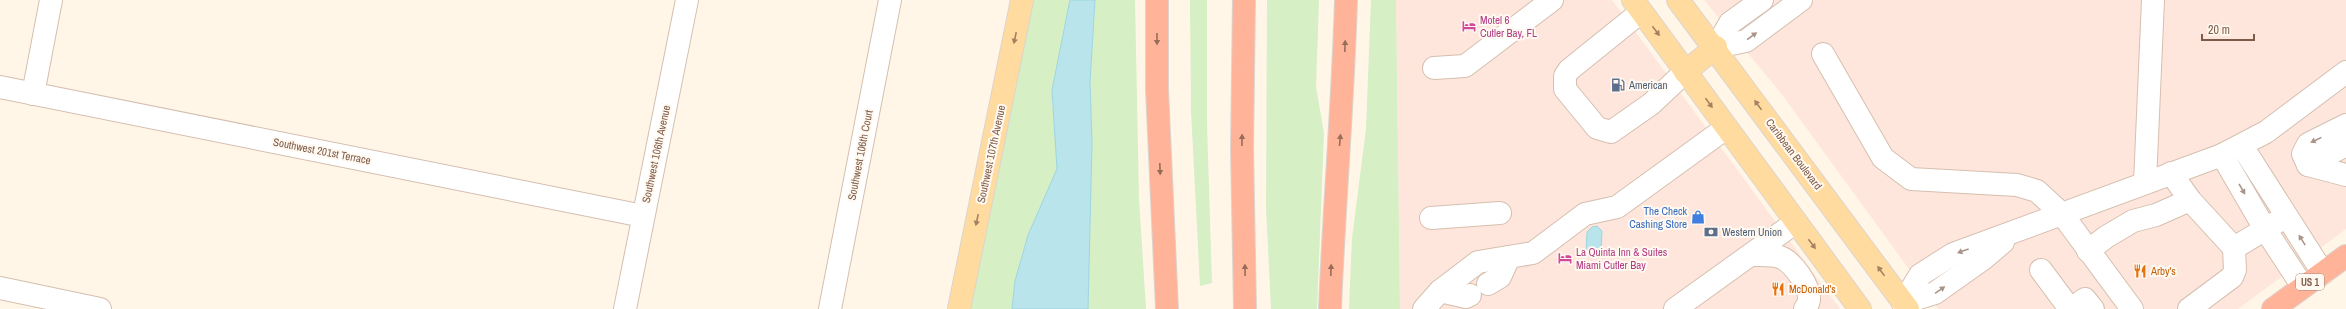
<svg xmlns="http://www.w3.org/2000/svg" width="2346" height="309" font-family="'Archivo Narrow',sans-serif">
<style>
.commercial{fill:#ffe6dc}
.green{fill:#d6efc4}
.water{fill:#b9e4ec;stroke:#9ed5df}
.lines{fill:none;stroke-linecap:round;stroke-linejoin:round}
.minor-casing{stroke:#d5bfaf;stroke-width:24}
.major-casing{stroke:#ddd4cf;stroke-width:24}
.highway-casing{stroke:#ddd4cf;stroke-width:24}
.minor{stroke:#fff;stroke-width:22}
.major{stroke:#ffdb9f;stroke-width:22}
.highway{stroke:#ffb399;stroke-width:22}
.oneway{fill:#a48162}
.oneway2{fill:#aa9488}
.oneway3{fill:#976d58}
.labels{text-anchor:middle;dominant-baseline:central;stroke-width:4;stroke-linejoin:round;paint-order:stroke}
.shield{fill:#fff9f1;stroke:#a48a7b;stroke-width:1}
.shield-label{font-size:10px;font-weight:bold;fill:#7d5b48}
.hotel-label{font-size:11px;fill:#b23c85;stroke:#fff9f1;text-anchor:start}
.service-label{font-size:11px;fill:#4e5e75;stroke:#fff9f1;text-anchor:start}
.street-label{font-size:11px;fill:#7d5b48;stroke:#fff9f1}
.shop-label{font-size:11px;fill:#366cbe;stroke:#fff9f1;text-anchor:end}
.food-label{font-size:11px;fill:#c56008;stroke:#fff9f1;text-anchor:start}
</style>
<rect width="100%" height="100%" fill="#fff6e8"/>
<g class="commercial">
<path d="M1396,0H1612L1840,309H1400Z"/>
<path d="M1704,0H2346V229L2238,309H1938L1783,96Z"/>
</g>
<g class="green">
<path d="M1033,0H1070L1052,90C1051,117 1063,146 1057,173C1052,194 1037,214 1029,234C1019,258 1015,284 1012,309H970Z"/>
<path d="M1095,0H1135L1139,199L1146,309H1088L1087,276L1092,143L1090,82Z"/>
<path d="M1190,0H1207V125L1212,283L1200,286L1191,111Z"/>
<path d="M1267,0H1319L1316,87L1324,133L1317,309H1271L1266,208Z"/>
<path d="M1371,0H1396L1400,309H1349L1352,238L1366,129Z"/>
</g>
<g class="water">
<path d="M1070,0H1095L1090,82L1092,143L1088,309H1012L1015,281L1028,235L1057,169L1052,90Z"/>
<path d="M1597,226L1602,231L1601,251L1596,256L1589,254L1586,251L1587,232L1592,227Z"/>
</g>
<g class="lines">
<g class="minor-casing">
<g id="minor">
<path d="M1641,12L1569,70L1565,76V89L1597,128L1611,132L1651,104L1685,72"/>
<path d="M1716,47L1746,41L1801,0"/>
<path d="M1716,47L1730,23L1762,0"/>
<path d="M1823,54L1883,158L1911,179L2017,185L2037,191L2062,214L2132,309"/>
<path d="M1434,68L1465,66L1552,0"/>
<path d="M0,87L643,216"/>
<path d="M33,94L51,0"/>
<path d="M2346,125L2308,144L2303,154L2308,165L2346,175"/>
<path d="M2242,146L2323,273"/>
<path d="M2222,155L2265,229L2303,287"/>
<path d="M2308,165L2346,145"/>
<path d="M2171,173L2190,200L2234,248"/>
<path d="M2145,183L2153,0"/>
<path d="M1431,218L1500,213"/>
<path d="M2088,251L2106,237L2133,221L2156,215L2190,200"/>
<path d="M1752,255C1761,255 1771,254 1780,257C1793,262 1810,286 1809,300C1809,303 1806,307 1805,309"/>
<path d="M2041,270L2070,309"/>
<path d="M1488,284L1500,277L1509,257"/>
<path d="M0,288L100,309"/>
<path d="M1440,291L1466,297L1470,295"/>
<path d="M1903,303L1920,275L1953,254L2222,155L2266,132L2346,72"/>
<path d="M1903,303L1935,293L1983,259L2003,242"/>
<path d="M625,309L687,0"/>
<path d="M830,309L890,0"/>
<path d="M1424,309L1440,291L1478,262L1533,253L1585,214L1617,207L1726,128"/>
<path d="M1675,309L1796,222"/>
<path d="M2071,309L2085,299L2093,309"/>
<path d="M2189,309L2232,277L2235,270L2234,248L2277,222"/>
</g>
</g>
<g class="major-casing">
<g id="major">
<path d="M1633,0L1860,309"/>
<path d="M1678,0L1908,309"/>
<path d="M1685,72L1716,47"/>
<path d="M959,309L1022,0"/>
</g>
</g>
<g class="highway-casing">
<g id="highway">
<path d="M1157,0V89L1167,309"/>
<path d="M1244,0L1242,148L1245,309"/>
<path d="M1330,309C1334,206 1343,103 1346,0"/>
<path d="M2273,309L2346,256"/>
</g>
</g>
<use href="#minor" class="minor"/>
<use href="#major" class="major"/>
<use href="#highway" class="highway"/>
</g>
<defs><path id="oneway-solid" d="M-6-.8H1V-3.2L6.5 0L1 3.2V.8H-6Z"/></defs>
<g class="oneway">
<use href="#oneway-solid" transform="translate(1656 31) rotate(53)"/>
<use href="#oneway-solid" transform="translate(1015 38) rotate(102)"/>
<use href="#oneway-solid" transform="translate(1709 103) rotate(54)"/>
<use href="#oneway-solid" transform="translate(1758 105) rotate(-126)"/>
<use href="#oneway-solid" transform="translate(977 220) rotate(102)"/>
<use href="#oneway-solid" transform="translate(1812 244) rotate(53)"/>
<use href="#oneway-solid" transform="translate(1881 271) rotate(-126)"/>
</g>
<g class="oneway2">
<use href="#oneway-solid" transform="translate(1752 36) rotate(-36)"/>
<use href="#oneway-solid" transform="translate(2316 140) rotate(154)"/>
<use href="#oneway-solid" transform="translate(2242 189) rotate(60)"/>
<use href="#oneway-solid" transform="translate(2302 240) rotate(-122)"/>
<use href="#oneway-solid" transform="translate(1963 251) rotate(160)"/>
<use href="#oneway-solid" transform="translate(1940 290) rotate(-34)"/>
</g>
<g class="oneway3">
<use href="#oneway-solid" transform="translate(1157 39) rotate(90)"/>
<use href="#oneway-solid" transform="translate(1345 46) rotate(-88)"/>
<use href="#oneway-solid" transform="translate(1242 140) rotate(-89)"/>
<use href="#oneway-solid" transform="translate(1340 140) rotate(-85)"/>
<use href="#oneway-solid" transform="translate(1160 169) rotate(88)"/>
<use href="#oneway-solid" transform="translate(1245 270) rotate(-91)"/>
<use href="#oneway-solid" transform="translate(1331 270) rotate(-88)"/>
</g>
<defs>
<g id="hotel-bare" transform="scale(1.08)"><path d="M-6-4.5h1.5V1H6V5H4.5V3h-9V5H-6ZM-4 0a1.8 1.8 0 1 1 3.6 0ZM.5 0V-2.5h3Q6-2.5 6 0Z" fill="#d1479c" stroke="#fff9f1" stroke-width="2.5" paint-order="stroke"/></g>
<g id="fuel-bare" transform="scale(1.08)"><path d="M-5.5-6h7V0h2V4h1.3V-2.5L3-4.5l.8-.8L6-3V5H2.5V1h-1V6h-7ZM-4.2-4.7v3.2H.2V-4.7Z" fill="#5c6f8a" stroke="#fff9f1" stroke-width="2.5" paint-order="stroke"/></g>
<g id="shop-bare" transform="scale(1.08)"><path d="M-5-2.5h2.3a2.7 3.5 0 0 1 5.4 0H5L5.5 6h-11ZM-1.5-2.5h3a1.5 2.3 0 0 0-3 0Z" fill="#3f7fe0" stroke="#fff9f1" stroke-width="2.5" paint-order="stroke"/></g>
<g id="bank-bare" transform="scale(1.08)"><path d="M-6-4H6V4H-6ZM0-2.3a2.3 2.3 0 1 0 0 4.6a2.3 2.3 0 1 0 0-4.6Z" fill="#5c6f8a" stroke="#fff9f1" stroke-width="2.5" paint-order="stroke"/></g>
<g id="restaurant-bare" transform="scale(1.08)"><path d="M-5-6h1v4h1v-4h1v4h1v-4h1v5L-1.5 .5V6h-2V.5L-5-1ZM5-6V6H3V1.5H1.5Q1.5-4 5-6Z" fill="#e8710a" stroke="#fff9f1" stroke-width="2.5" paint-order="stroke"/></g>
</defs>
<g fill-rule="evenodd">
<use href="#hotel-bare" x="1469" y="26"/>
<use href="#fuel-bare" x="1618" y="85"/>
<use href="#shop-bare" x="1698" y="217"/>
<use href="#bank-bare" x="1711" y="232"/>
<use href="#hotel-bare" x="1565" y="258"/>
<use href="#restaurant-bare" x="2140" y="271"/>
<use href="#restaurant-bare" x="1778" y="289"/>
</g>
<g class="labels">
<rect class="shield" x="2296" y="274" width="28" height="16" rx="3"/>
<g class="shield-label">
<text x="2310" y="282">US 1</text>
</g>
<g class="hotel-label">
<text x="1480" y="20">Motel 6<tspan x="1480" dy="13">Cutler Bay, FL</tspan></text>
<text x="1576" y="252">La Quinta Inn &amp; Suites<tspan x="1576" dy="13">Miami Cutler Bay</tspan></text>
</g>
<g class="service-label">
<text x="1629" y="85">American</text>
<text x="1722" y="232">Western Union</text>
</g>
<g class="street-label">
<text transform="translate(322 151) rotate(11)">Southwest 201st Terrace</text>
<text transform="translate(656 154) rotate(-78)">Southwest 106th Avenue</text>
<text transform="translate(991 154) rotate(-78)">Southwest 107th Avenue</text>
<text transform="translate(1794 154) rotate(53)">Caribbean Boulevard</text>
<text transform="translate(860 155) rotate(-79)">Southwest 106th Court</text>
</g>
<g class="shop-label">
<text x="1687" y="211">The Check<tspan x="1687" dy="13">Cashing Store</tspan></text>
</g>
<g class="food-label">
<text x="2151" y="271">Arby's</text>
<text x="1789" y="289">McDonald's</text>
</g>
</g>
<path d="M2202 34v6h52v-6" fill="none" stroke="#7d5b48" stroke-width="2"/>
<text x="2208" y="34" font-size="12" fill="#7d5b48" stroke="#fff9f1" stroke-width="3" paint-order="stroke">20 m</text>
</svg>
